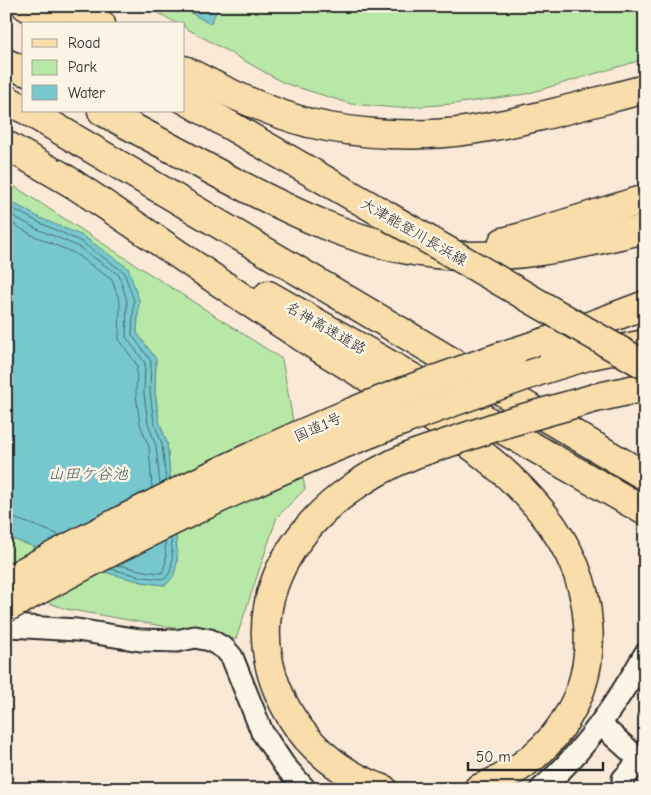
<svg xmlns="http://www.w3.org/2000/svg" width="651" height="795" font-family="'Comic Neue','Klee One',sans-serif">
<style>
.green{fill:#b8e8a7;stroke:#728a69}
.water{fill:#77c8ce;stroke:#59898d}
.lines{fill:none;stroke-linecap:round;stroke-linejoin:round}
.shore{stroke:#496a6c;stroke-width:1}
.street-casing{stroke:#2b2b2b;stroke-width:25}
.primary-casing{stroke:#2b2b2b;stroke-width:31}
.highway-casing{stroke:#2b2b2b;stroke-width:31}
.street{stroke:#fcf5e5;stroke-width:21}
.primary{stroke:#f9deab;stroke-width:28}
.highway{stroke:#f9deab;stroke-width:28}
.primary-bridge-casing{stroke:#2b2b2b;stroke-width:31;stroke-linecap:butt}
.highway-bridge-casing{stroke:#2b2b2b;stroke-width:31;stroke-linecap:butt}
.primary-bridge{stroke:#f9deab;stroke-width:28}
.highway-bridge{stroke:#f9deab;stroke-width:28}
.labels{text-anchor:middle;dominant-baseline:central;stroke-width:5;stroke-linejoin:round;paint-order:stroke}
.street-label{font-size:15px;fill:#2b2b2b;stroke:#fcf5e5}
.water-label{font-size:16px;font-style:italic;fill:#425a5c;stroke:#fcf5e5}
</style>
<rect width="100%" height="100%" fill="#f9e9d6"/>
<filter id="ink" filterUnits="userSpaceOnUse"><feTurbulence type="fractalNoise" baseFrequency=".02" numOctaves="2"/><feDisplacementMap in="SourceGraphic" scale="10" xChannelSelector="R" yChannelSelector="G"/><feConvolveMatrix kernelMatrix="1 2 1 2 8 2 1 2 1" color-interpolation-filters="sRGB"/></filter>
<g filter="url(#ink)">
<g class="green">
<path d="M146,6H179L210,24L219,6H645V59L526,94L453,104L397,108L351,104L284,83L184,27V24H178Z"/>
<path d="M6,181L282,359L305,489L277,517L236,639L66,609L6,587V535L12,539L142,582L164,585L168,583L177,563V550L167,443L159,421L155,392L156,359L137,333L139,300L40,218L6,199Z"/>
</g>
<g class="water">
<path d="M179,6H219L210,24Z"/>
<path d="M6,199L40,218L83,236L128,268L139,300L137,333L156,359L155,392L159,421L167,443L177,550V563L174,575L168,583L164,585L142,582L111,574L12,539L6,535Z"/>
</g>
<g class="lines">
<g class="shore">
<path d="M6,205L38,222L80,241L124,272L134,301L132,335L151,361L150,393L154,422L162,444L166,481"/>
<path d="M6,212L35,228L77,246L119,275L127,301L126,337L145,363L144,394L148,423L156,446L160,484"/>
<path d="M6,220L32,235L74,253L112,280L120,302L119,339L137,365L136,395L140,424L149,447L152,488"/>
<path d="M6,517L14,518L60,535"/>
<path d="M119,565L144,571L162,573L166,562L165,541"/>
<path d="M111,569L143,577L165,579C175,569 172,551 171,538"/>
</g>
<g class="street-casing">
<g id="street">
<path d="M6,628L10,626L77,630L140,640L177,641L195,637L210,640L225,649L232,657L262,732L284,765L305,789"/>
<path d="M600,724L640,760L623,779"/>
<path d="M541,789C584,752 617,703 645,654"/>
</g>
</g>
<g class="primary-casing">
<g id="primary">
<path d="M26,6L56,24"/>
<path d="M71,6L101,24"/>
<path d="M184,70C224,91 265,111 309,123C360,135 420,138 471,130C530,121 587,104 645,89"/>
<path d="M184,99L389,217"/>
</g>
</g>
<g class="highway-casing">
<g id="highway">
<path d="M6,63L24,71"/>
<path d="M6,99L24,109"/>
<path d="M28,111L645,476"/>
<path d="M102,111C141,132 180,153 219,174C288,210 357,246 435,254C506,262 576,246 645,229"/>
<path d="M6,145L72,183"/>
<path d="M58,174C139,226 218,283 299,335C402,403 581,482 588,624C590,646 588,667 581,688C563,738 526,770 478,789"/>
<path d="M503,242L522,237L645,199"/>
<path d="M268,295L645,511"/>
<path d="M514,352L560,337L645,305"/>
<path d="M545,369L591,355L645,344"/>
<path d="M595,398L645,387"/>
<path d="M383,789C345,776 311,750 290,715C222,600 308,496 415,454"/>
</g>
</g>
<use href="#street" class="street"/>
<use href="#primary" class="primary"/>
<use href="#highway" class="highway"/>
<g class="primary-bridge-casing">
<path id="primary-bridge" d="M389,217L645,365"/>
</g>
<g class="highway-bridge-casing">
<g id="highway-bridge">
<path d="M415,454L510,422L595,398"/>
<path d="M6,581C117,521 231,463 347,414C402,391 458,371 514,352"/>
<path d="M6,608C93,560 182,514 273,474C362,434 453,402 545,369"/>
</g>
</g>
<use href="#primary-bridge" class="primary-bridge"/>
<use href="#highway-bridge" class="highway-bridge"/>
</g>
</g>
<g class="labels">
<g class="street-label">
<text transform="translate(414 232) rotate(30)">大津能登川長浜線</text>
<text transform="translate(326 328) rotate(30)">名神高速道路</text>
<text transform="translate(318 427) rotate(-24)">国道1号</text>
</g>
<g class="water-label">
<text x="88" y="474">山田ケ谷池</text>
</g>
</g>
<rect width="651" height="795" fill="none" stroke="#fcf5e5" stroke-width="25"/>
<rect x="12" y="12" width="626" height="770" fill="none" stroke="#2b2b2b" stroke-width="2" filter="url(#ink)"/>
<rect x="22" y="22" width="162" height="90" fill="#fcf5e5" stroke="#a8a49b"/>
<rect x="32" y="39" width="25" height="8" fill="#f9deab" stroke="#a8a49b"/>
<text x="68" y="48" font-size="15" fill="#2b2b2b">Road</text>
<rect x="32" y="60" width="25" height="15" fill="#b8e8a7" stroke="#a8a49b"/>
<text x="68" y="72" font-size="15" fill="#2b2b2b">Park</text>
<rect x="32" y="85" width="25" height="15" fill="#77c8ce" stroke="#a8a49b"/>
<text x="68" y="98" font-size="15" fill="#2b2b2b">Water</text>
<path d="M468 762v8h135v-8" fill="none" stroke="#2b2b2b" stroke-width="2.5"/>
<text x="476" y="762" font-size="15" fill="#2b2b2b" stroke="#fcf5e5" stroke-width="4" paint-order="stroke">50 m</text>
</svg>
